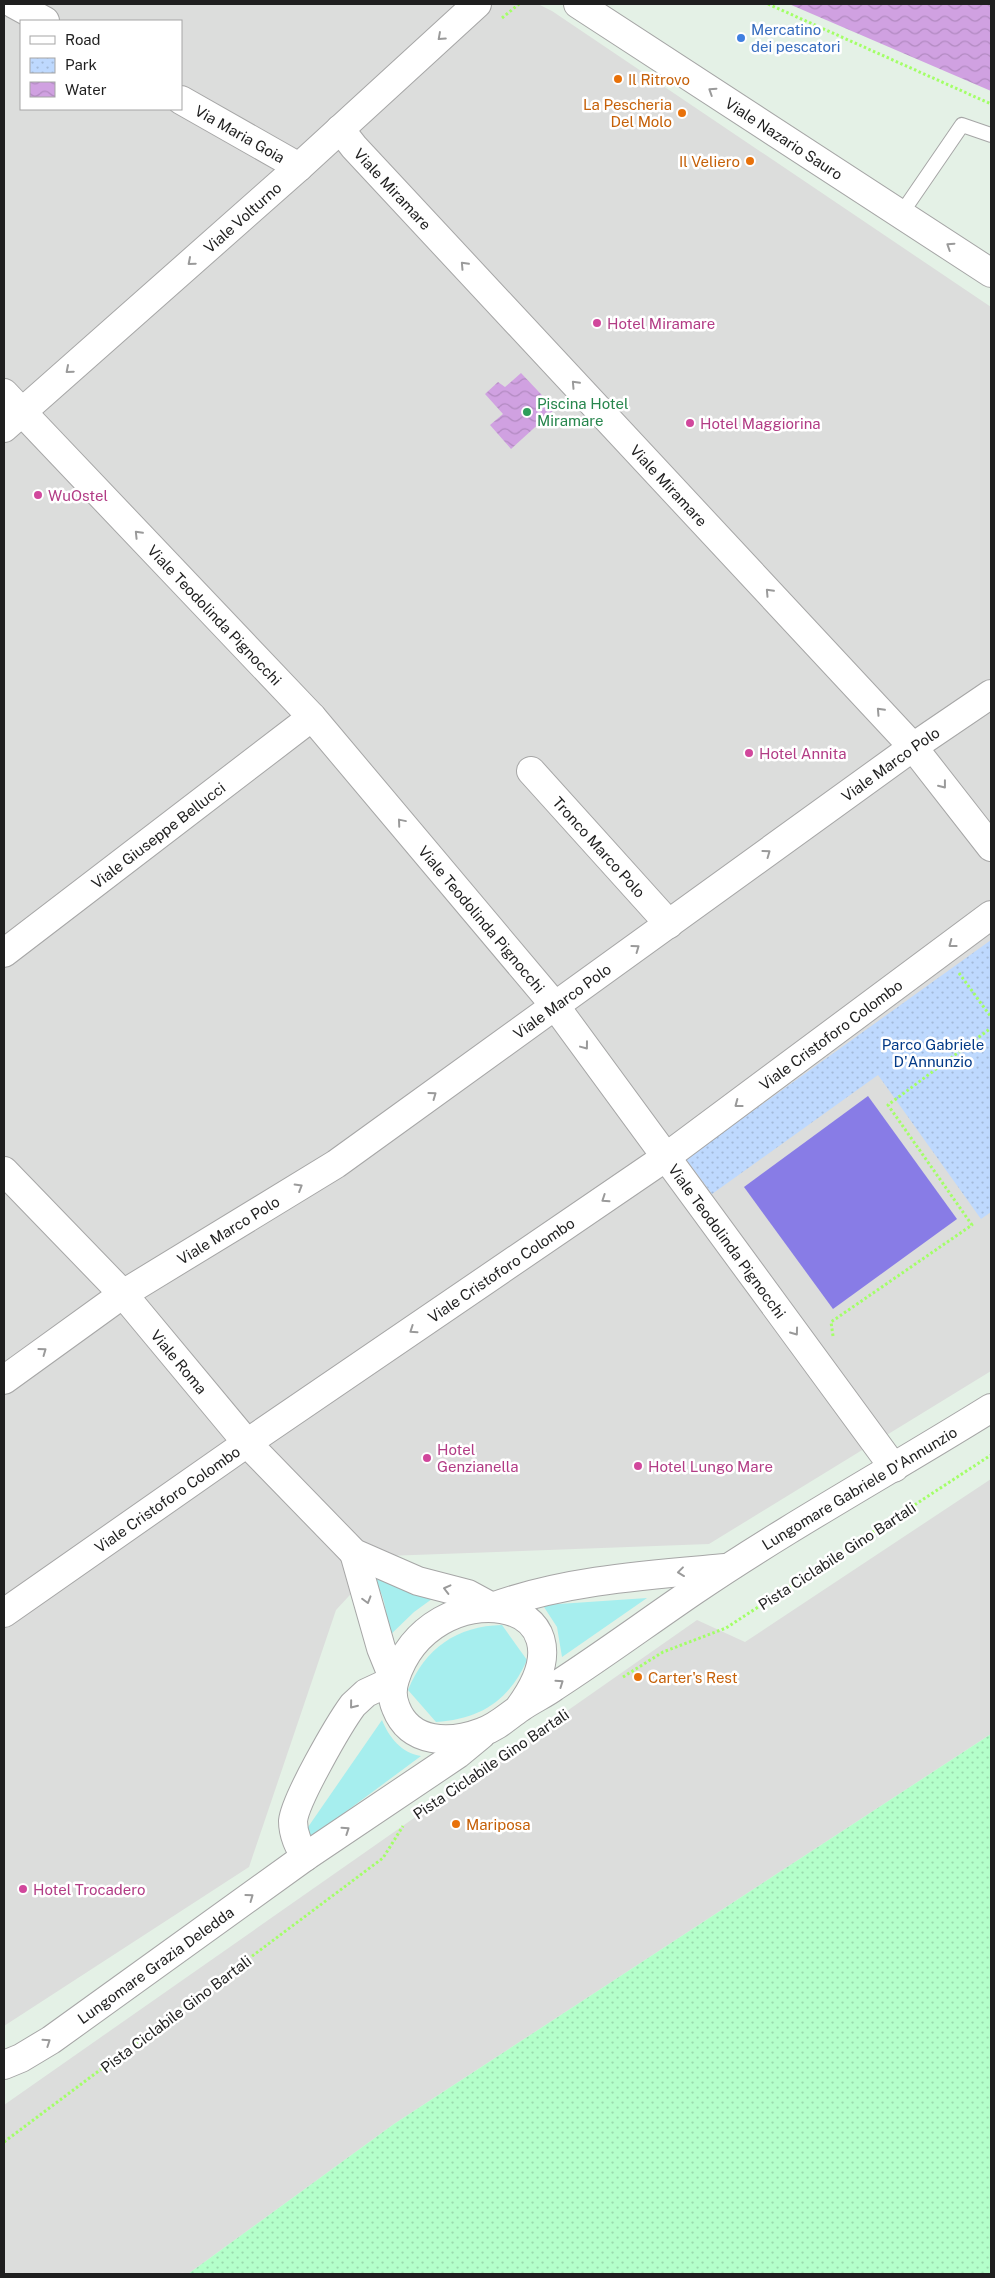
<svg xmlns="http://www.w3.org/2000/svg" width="995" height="2278" font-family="'Public Sans',sans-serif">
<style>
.residential{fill:#dcdddc;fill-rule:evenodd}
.sand{fill:url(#sand-dots)}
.park{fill:url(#park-dots)}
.garden{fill:#a6eeee}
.pitch{fill:#887ce6}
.water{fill:url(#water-waves)}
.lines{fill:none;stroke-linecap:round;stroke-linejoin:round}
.service-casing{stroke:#a6a6a6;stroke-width:16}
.minor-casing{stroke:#a6a6a6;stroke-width:30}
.tertiary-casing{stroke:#a6a6a6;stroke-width:30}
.path{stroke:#a3ff67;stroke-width:3;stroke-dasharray:2.5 2.5;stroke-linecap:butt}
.service{stroke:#fff;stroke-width:14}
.minor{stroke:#fff;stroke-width:28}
.tertiary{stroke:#fff;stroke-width:28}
.oneway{stroke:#9a9a9a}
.shop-dot{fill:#3f7fe0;stroke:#fff;stroke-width:2}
.food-dot{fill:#e8710a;stroke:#fff;stroke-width:2}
.hotel-dot{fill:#d1479c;stroke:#fff;stroke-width:2}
.leisure-dot{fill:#2e9e5b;stroke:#fff;stroke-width:2}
.labels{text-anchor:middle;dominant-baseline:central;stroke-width:5;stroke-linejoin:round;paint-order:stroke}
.shop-label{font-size:15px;fill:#366cbe;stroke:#fff;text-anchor:start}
.food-label{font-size:15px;fill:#c56008;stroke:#fff;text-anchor:start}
.street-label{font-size:15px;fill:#1f1f1f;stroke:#fff}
.hotel-label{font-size:15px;fill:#b23c85;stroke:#fff;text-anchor:start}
.leisure-label{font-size:15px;fill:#27864d;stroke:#fff;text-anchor:start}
.park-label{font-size:15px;fill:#033a87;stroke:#fff}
</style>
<defs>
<pattern id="sand-dots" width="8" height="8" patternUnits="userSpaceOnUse" patternTransform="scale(1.25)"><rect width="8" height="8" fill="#b4ffca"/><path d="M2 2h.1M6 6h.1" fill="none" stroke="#9adaad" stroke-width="1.8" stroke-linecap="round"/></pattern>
<pattern id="park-dots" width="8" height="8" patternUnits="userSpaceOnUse" patternTransform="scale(1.25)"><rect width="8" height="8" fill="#bed9fe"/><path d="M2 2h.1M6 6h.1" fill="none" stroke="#a3bad9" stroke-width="1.8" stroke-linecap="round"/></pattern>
<pattern id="water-waves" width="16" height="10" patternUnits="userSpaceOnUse" patternTransform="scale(1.25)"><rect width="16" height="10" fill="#d0a1e1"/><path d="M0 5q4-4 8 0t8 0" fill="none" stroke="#b28ac1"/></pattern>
</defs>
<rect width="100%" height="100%" fill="#e4f1e6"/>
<g class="residential">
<path d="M4,4H538L552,11L991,307V1371L709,1544L386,1556L336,1610L249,1867L4,2026ZM21,21H181V109H21Z"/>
<path d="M991,1479V1734L394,2124L188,2274H4V2105L697,1620L745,1642Z"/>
</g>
<path class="sand" d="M991,1734V2274H188L394,2124Z"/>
<path class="park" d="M991,940V1212L981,1219L878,1075L712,1194L686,1159Z"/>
<g class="garden">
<path d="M379,1576L436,1596L414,1612L387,1638C387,1618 387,1599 375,1582Z"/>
<path d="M647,1598L562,1657L557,1627L544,1607V1605Z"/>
<path d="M502,1625L527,1660C509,1701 480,1719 436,1722L408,1690C425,1648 457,1626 502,1625Z"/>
<path d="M382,1720C389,1737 401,1753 421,1756L313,1836H308L306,1830Z"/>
</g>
<path class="pitch" d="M868,1096L957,1219L833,1309L744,1187Z"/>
<g class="water">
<path d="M789,4H991V91Z"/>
<path d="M521,373L555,409L511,449L490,425L503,414L485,394L498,382L505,387Z"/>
</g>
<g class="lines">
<g class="service-casing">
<path id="service" d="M901,214L962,125L991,135"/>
</g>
<g class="minor-casing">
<g id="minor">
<path d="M14,4L45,21"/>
<path id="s1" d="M181,100L299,167"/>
<path id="s2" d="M340,129L354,147L913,747L991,847"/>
<path id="s3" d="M4,393L312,717L556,1007L894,1468"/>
<path id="s4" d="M531,771L669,924"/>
<path id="s5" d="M4,953L312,717"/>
<path id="s6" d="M4,1171L123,1294L247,1443L354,1553L418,1581L468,1594L492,1607"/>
<path id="s7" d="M4,1380L123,1294L336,1164L913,747L991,694"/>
<path d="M354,1553L381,1648L394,1680"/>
<path id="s8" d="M4,1613L247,1443L666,1157L991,915"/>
</g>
</g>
<g class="tertiary-casing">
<g id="tertiary">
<path id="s9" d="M578,4L991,273"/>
<path id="s10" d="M4,428L299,167L477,4"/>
<path d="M492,1607C566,1580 648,1575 726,1568"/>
<path id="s11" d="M519,1708C604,1593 430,1569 395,1679C392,1688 392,1699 396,1708C410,1744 450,1744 482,1732C497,1727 507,1717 520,1708C531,1700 543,1695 554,1687C602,1656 648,1622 695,1590C791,1525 893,1469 991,1408"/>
<path d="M305,1857C299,1846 293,1835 293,1821C295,1800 339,1724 353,1705L366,1693L394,1680"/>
<path id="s12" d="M4,2065L21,2058L51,2040L305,1857L458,1754L481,1735"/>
</g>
</g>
<g class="path">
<path d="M768,4L991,104"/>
<path d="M502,18L519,4"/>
<path d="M959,973L991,1017"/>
<path d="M833,1336L831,1322L972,1225L888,1105L991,1028"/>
<path d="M623,1677L663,1652L726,1628L991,1455"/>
<path d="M4,2142L383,1858L403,1826"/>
</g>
<use href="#service" class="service"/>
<use href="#minor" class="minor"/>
<use href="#tertiary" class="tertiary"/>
</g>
<defs><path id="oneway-chevron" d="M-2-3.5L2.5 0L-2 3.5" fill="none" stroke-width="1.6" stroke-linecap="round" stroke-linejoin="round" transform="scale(1.25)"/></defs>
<g class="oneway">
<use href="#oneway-chevron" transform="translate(441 37) rotate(138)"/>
<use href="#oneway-chevron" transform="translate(712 91) rotate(-147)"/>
<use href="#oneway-chevron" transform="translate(950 246) rotate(-147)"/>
<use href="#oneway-chevron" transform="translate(191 262) rotate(139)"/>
<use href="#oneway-chevron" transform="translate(464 265) rotate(-133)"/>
<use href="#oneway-chevron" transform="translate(69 370) rotate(139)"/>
<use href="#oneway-chevron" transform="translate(575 384) rotate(-133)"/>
<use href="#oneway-chevron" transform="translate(138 534) rotate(-134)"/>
<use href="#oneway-chevron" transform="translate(769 592) rotate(-133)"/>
<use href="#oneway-chevron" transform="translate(880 711) rotate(-133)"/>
<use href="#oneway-chevron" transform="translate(943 785) rotate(52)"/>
<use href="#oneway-chevron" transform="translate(401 822) rotate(-130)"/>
<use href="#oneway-chevron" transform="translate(767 853) rotate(-36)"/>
<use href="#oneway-chevron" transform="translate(952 944) rotate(143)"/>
<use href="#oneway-chevron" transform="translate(636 948) rotate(-36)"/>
<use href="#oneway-chevron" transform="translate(585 1046) rotate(53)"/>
<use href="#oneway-chevron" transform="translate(433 1095) rotate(-36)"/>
<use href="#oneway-chevron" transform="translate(738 1104) rotate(143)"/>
<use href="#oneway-chevron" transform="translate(299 1187) rotate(-31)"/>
<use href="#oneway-chevron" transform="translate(605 1199) rotate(146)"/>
<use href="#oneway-chevron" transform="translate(413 1330) rotate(146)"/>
<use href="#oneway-chevron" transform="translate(795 1332) rotate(54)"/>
<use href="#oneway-chevron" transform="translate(43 1351) rotate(-36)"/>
<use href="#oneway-chevron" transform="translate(681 1572) rotate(173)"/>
<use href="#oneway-chevron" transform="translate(447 1589) rotate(-166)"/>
<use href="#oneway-chevron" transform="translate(367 1600) rotate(74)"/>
<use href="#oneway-chevron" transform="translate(560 1683) rotate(-35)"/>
<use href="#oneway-chevron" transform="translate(353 1705) rotate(129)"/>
<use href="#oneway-chevron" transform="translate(346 1830) rotate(-34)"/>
<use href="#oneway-chevron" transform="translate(250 1897) rotate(-36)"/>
<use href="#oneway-chevron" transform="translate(47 2042) rotate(-34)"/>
</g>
<circle class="shop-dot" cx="741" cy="38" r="5"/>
<g class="food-dot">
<circle cx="618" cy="79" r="5"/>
<circle cx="682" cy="113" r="5"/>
<circle cx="750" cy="161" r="5"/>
<circle cx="638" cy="1677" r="5"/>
<circle cx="456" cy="1824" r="5"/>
</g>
<g class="hotel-dot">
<circle cx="597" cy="323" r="5"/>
<circle cx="690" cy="423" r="5"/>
<circle cx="38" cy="495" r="5"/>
<circle cx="749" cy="753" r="5"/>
<circle cx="427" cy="1458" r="5"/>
<circle cx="638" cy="1466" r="5"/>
<circle cx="23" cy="1889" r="5"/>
</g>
<circle class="leisure-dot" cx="527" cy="412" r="5"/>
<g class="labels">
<g class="shop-label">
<text x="751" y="29">Mercatino<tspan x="751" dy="17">dei pescatori</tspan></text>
</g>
<g class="food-label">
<text x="628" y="79">Il Ritrovo</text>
<text x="672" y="104" text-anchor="end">La Pescheria<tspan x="672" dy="17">Del Molo</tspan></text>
<text x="740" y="161" text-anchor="end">Il Veliero</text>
<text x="648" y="1677">Carter's Rest</text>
<text x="466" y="1824">Mariposa</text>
</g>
<g class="street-label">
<text stroke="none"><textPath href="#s1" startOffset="68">Via Maria Goia</textPath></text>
<text stroke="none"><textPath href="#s9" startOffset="246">Viale Nazario Sauro</textPath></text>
<text stroke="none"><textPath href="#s2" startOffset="80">Viale Miramare</textPath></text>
<text stroke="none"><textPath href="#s10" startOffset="318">Viale Volturno</textPath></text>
<text stroke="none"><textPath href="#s2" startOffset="485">Viale Miramare</textPath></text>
<text stroke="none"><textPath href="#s3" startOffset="306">Viale Teodolinda Pignocchi</textPath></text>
<text stroke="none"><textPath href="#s7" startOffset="1080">Viale Marco Polo</textPath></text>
<text stroke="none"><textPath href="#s5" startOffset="194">Viale Giuseppe Bellucci</textPath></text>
<text stroke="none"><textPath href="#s4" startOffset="102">Tronco Marco Polo</textPath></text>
<text stroke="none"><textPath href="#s3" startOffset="711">Viale Teodolinda Pignocchi</textPath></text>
<text stroke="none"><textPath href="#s7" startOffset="675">Viale Marco Polo</textPath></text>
<text stroke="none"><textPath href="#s8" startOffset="1009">Viale Cristoforo Colombo</textPath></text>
<text stroke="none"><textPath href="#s7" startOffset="270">Viale Marco Polo</textPath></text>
<text stroke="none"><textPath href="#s3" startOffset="1116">Viale Teodolinda Pignocchi</textPath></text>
<text stroke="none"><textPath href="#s8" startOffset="604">Viale Cristoforo Colombo</textPath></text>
<text stroke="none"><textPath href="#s6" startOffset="259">Viale Roma</textPath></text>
<text stroke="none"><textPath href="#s11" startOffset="844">Lungomare Gabriele D'Annunzio</textPath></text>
<text stroke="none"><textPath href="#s8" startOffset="199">Viale Cristoforo Colombo</textPath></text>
<text transform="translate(837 1556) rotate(-33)">Pista Ciclabile Gino Bartali</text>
<text transform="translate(491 1764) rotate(-34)">Pista Ciclabile Gino Bartali</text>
<text stroke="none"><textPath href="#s12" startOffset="182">Lungomare Grazia Deledda</textPath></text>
<text transform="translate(176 2014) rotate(-37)">Pista Ciclabile Gino Bartali</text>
</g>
<g class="hotel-label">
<text x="607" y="323">Hotel Miramare</text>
<text x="700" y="423">Hotel Maggiorina</text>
<text x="48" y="495">WuOstel</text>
<text x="759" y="753">Hotel Annita</text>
<text x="437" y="1449">Hotel<tspan x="437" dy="17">Genzianella</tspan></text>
<text x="648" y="1466">Hotel Lungo Mare</text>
<text x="33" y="1889">Hotel Trocadero</text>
</g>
<g class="leisure-label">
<text x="537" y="403">Piscina Hotel<tspan x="537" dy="17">Miramare</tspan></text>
</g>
<g class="park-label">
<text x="933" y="1044">Parco Gabriele<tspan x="933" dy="17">D'Annunzio</tspan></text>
</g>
</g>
<rect width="995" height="2278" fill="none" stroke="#1f1f1f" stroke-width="10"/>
<rect x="20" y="20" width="162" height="90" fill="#ffffff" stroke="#a5a5a5"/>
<rect x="30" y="36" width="25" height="8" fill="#ffffff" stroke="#a5a5a5"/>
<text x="65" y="45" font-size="15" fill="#1f1f1f">Road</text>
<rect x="30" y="58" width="25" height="15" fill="url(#park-dots)" stroke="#a5a5a5"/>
<text x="65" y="70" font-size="15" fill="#1f1f1f">Park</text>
<rect x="30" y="82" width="25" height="15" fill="url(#water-waves)" stroke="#a5a5a5"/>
<text x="65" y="95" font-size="15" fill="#1f1f1f">Water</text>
</svg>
